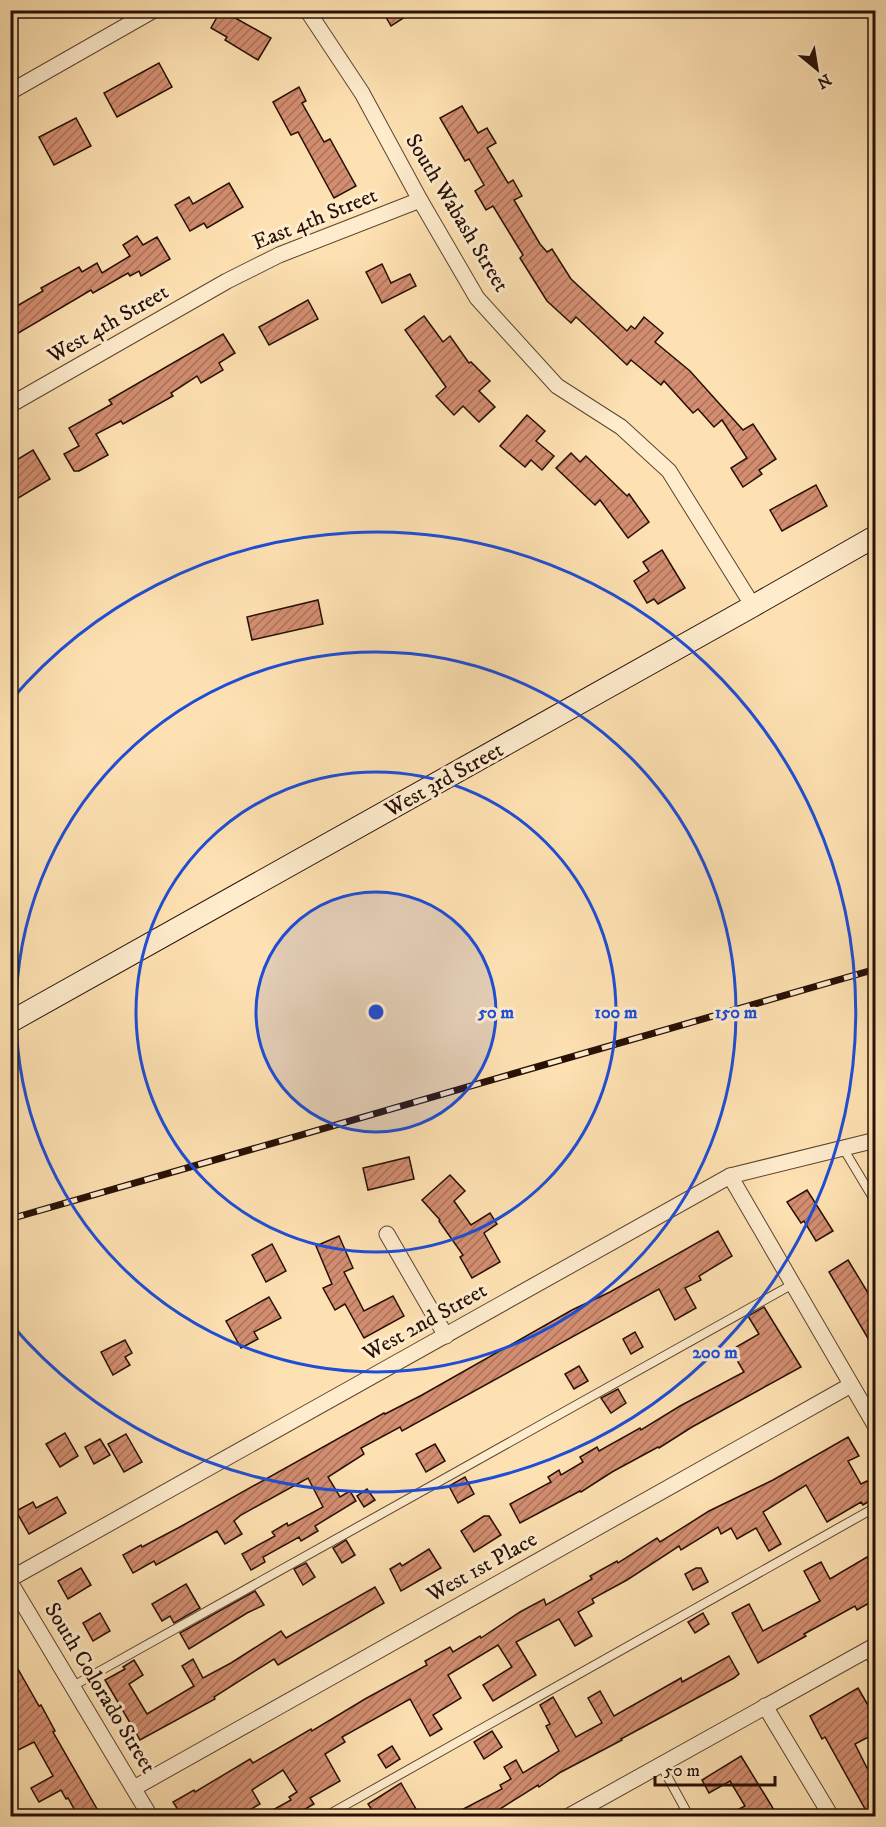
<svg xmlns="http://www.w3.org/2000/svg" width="886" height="1827" font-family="'IM FELL DW Pica',serif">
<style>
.building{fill:url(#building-hatch);stroke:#260f05;stroke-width:1.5}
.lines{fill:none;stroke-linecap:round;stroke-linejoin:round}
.lane-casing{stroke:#5c4430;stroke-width:10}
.street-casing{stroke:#5c4430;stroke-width:17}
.secondary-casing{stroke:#260f05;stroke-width:23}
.lane{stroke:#feeccd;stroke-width:8}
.street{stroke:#feeccd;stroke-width:15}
.secondary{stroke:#feeccd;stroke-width:21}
.rail-casing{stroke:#260f05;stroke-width:7}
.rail{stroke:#feeccd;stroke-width:4.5;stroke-dasharray:14;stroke-linecap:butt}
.ring{fill:none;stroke:#1d4ed8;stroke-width:3}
.labels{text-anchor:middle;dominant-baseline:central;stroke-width:6;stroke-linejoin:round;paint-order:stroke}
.street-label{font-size:22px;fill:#260f05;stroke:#feeccd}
.centre{fill:#1d4ed8;stroke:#feeccd;stroke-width:3}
.ring-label{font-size:18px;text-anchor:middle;font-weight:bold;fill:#1d4ed8;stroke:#feeccd;stroke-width:6;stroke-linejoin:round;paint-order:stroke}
</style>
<defs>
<pattern id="building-hatch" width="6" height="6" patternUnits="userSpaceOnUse" patternTransform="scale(1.5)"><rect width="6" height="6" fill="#d38e71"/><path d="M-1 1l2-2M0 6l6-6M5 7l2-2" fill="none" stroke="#ab725b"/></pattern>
</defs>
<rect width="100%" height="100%" fill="#fee1b2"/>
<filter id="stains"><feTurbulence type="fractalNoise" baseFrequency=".00333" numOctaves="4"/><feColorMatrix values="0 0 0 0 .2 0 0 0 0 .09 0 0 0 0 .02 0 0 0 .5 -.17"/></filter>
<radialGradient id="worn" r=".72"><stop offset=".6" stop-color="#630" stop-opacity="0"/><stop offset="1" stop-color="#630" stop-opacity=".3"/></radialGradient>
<g class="building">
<path d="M221,10L271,38L258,60L225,40L227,37L211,28Z"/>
<path d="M382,10H416L391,26Z"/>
<path d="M159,63L172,87L117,117L104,93Z"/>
<path d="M299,87L306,101L302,103L324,142L330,139L356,186L334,198L298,132L291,135L273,102Z"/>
<path d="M462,106L478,133L487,128L496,143L487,148L508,183L513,180L522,196L514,200L540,244L547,252L552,249L571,279L627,331L631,326L635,329L644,317L663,333L655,342L690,371L743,430L753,424L776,459L759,470L762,474L743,487L731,468L747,458L722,420L714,427L698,409L693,413L664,381L661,385L631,360L627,365L576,317L571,323L547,301L520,258L523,255L493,206L486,210L475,191L484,185L469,159L465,161L440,118Z"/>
<path d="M76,118L91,146L54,165L39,137Z"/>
<path d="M229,183L243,207L207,228L204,223L190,231L175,205L189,197L193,204Z"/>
<path d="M137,236L143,245L157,237L170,259L141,276L139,271L130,276L128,273L93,293L91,290L10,338V310L43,291L41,288L79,267L82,272L97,263L102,273L130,256L123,245Z"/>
<path d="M382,264L391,283L410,274L416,286L382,303L366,272Z"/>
<path d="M308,300L318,319L269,345L259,327Z"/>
<path d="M424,316L443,342L450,336L469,363L471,362L490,381L479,391L495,407L479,422L463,406L454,415L436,396L446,387L405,330Z"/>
<path d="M223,334L235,353L219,363L223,370L201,383L197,376L171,393L173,396L123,424L121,421L96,434L108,455L79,471H74L64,454L79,446L69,428L112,404L109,400Z"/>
<path d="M527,415L545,431L536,441L554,456L542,470L531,460L525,467L500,446Z"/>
<path d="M33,450L50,479L10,503V464Z"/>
<path d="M571,453L580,462L586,456L627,496L629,494L649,522L628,538L600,500L595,505L556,468Z"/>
<path d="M816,485L827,506L782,531L770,510Z"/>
<path d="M662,550L685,588L658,604L654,599L647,603L634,581L649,571L643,562Z"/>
<path d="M318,600L323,624L252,640L247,617Z"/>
<path d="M409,1157L414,1179L368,1190L363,1168Z"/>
<path d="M450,1175L465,1191L454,1201L471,1225L490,1213L497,1224L484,1233L500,1262L472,1278L460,1257L463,1255L439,1221L440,1220L422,1200Z"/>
<path d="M807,1190L833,1231L816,1241L804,1221L801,1223L787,1202Z"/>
<path d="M718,1231L732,1256L699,1276L701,1280L685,1288L696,1308L675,1320L659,1289L402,1431L400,1427L361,1448L364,1454L328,1477L340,1497L350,1491L356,1501L315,1526L318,1531L301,1541L299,1537L263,1557L265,1562L251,1570L242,1554L275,1536L272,1532L287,1523L288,1526L323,1507L308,1478L241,1515L234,1521L242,1534L225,1544L217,1531L156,1565L154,1561L133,1573L123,1555L141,1545L142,1547L178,1528L384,1413L385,1414L422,1395L572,1310L610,1292Z"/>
<path d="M339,1236L353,1268L344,1272L364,1311L393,1296L404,1316L364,1338L345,1304L335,1310L323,1288L332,1284L316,1246Z"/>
<path d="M272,1244L286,1271L266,1282L252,1255Z"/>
<path d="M848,1260L876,1306V1352L829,1272Z"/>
<path d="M269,1297L281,1318L254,1332L258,1339L241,1348L226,1321Z"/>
<path d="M764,1307L801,1367L692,1427L659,1448L658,1447L612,1472L581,1492L580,1491L520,1523L510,1504L551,1482L548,1477L559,1470L561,1475L583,1462L580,1457L597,1447L599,1451L640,1428L641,1430L680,1406L744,1372L731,1350L759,1334L748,1316Z"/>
<path d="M635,1332L643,1347L631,1354L623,1339Z"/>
<path d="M125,1340L132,1353L125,1357L130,1365L113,1375L101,1352Z"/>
<path d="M579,1366L588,1381L574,1389L565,1374Z"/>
<path d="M618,1389L626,1403L611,1413L601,1398Z"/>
<path d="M65,1433L78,1456L60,1467L46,1444Z"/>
<path d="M126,1434L142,1462L124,1472L108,1444Z"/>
<path d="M848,1437L859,1456L848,1461L861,1484L869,1480L876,1492V1497L863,1505L861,1502L827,1522L806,1485L763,1512L781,1544L769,1551L756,1528L737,1539L731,1528L721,1534L718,1527L681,1550L679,1546L627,1580L592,1599L594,1603L578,1612L592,1636L575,1646L559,1619L516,1642L536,1675L493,1701L483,1685L512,1667L498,1645L448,1675L461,1698L433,1715L442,1729L430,1736L410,1699L342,1737L345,1742L325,1754L340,1781L310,1798L314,1804L293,1816H262L291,1800L289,1797L297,1792L283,1770L252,1790L260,1804L239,1816H182L173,1802L194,1790L195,1792L250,1759L253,1763L311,1729L312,1731L365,1699L427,1665L425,1661L450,1647L453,1652L480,1636L481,1638L520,1612L544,1599L546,1605L592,1579L590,1576L617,1561L618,1563L657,1538L660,1542L709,1511L773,1480Z"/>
<path d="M100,1439L110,1455L94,1464L85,1447Z"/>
<path d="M435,1444L445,1461L426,1472L416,1454Z"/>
<path d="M465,1477L474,1494L458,1503L449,1486Z"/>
<path d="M367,1489L375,1500L364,1507L357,1496Z"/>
<path d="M57,1497L66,1513L29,1534L16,1511L33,1502L36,1508Z"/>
<path d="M484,1516H489L501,1535L474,1552L461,1531Z"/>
<path d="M346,1540L355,1555L342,1563L333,1548Z"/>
<path d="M429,1549L441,1568L401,1591L390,1569L400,1563L402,1566Z"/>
<path d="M867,1557L876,1571V1599L857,1610L855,1606L804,1634L806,1636L758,1663L732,1613L749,1604L763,1631L820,1601L804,1571L821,1562L830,1579Z"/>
<path d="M306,1563L315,1577L303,1585L294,1569Z"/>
<path d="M81,1568L91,1585L68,1599L58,1581Z"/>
<path d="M696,1568H701L708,1582L693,1590L685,1574Z"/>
<path d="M186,1584L200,1608L174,1623L170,1616L162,1621L152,1604Z"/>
<path d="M375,1587L384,1603L278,1665L274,1659L214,1697L215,1699L140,1740L105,1680L125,1669L123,1667L134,1660L143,1675L129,1684L147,1714L194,1686L182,1666L193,1659L203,1678L231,1663L281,1631L286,1638Z"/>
<path d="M255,1591L264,1605L247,1613L189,1649L180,1633Z"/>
<path d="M100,1613L110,1631L93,1641L83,1623Z"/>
<path d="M703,1613L709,1624L695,1633L688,1622Z"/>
<path d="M10,1655L39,1706L41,1705L55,1731L53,1732L101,1816H78L68,1798L66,1799L61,1790L39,1802L31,1788L53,1776L34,1742L10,1754Z"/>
<path d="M729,1656L739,1674L734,1678L621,1739L622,1740L561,1772L539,1787L538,1785L489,1816H450L502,1789L500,1785L511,1779L504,1767L516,1760L523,1773L559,1751L546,1726L550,1724L540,1705L553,1697L576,1737L602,1723L588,1698L600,1691L614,1716L681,1678L682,1682Z"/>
<path d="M858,1688L876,1719V1733L855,1744L867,1768L876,1763V1816H869L825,1737L822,1739L810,1716Z"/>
<path d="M492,1731L502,1747L484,1759L474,1742Z"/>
<path d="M392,1746L400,1759L386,1768L378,1755Z"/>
<path d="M741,1756L771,1805L777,1816H726L745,1806L730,1781L709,1793L702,1780Z"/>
<path d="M401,1783L420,1816H376L368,1804Z"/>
</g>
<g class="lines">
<g class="lane-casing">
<g id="lane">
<path d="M843,1148L876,1203"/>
<path d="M866,1650L876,1666"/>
<path d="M73,1686L793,1284"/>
<path d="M661,1765L689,1816"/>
<path d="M326,1816L876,1507"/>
</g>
</g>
<g class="street-casing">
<g id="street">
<path d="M307,10L362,93L420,200L477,298L557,386L621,427L669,471L753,606"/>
<path d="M10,92L154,10"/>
<path d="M10,405L227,281L279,255L420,200"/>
<path d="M730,1176L876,1427"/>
<path d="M387,1234L446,1336"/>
<path d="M10,1579L730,1176L876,1140"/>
<path d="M10,1582L150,1816"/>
<path d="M765,1706L831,1816"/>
<path d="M134,1788L851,1385"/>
<path d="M569,1816L876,1645"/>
</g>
</g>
<g class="secondary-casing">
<path id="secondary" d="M10,1022L753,606L876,536"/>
</g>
<use href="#lane" class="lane"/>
<use href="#street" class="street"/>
<use href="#secondary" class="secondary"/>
<g class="rail-casing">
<path id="rail" d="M10,1219L876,969"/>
</g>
<use href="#rail" class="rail"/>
</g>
<circle cx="376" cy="1012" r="120" fill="#1d4ed8" fill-opacity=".12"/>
<g class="ring">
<circle cx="376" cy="1012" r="120"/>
<circle cx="376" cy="1012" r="240"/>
<circle cx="376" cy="1012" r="360"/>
<path d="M11 700A480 480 0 1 1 11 1324"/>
</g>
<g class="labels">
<g class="street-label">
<text transform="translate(457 213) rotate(59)">South Wabash Street</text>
<text transform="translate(315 219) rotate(-22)">East 4th Street</text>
<text transform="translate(108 324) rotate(-30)">West 4th Street</text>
<text transform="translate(444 780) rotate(-29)">West 3rd Street</text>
<text transform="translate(425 1322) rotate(-29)">West 2nd Street</text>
<text transform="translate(482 1567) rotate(-29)">West 1st Place</text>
<text transform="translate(100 1688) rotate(59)">South Colorado Street</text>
</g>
</g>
<circle cx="376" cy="1012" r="9" class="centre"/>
<g class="ring-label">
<text x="496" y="1018">50 m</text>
<text x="616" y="1018">100 m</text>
<text x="736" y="1018">150 m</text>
<text x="715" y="1358">200 m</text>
</g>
<rect width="886" height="1827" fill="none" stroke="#fee1b2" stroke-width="36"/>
<rect x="12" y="12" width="862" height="1803" fill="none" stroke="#260f05" stroke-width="3"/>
<rect x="18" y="18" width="850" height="1791" fill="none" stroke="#260f05" stroke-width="1.5"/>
<g transform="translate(817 69) rotate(150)" stroke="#feeccd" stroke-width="4.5" paint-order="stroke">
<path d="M0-4.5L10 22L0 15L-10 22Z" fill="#260f05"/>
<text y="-9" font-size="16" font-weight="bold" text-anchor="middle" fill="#260f05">N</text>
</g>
<path d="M655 1776v9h120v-9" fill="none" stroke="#260f05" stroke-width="3"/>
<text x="664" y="1776" font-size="18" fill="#260f05" stroke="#feeccd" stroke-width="4.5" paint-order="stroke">50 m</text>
<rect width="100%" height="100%" filter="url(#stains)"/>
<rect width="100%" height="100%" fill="url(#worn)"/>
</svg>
